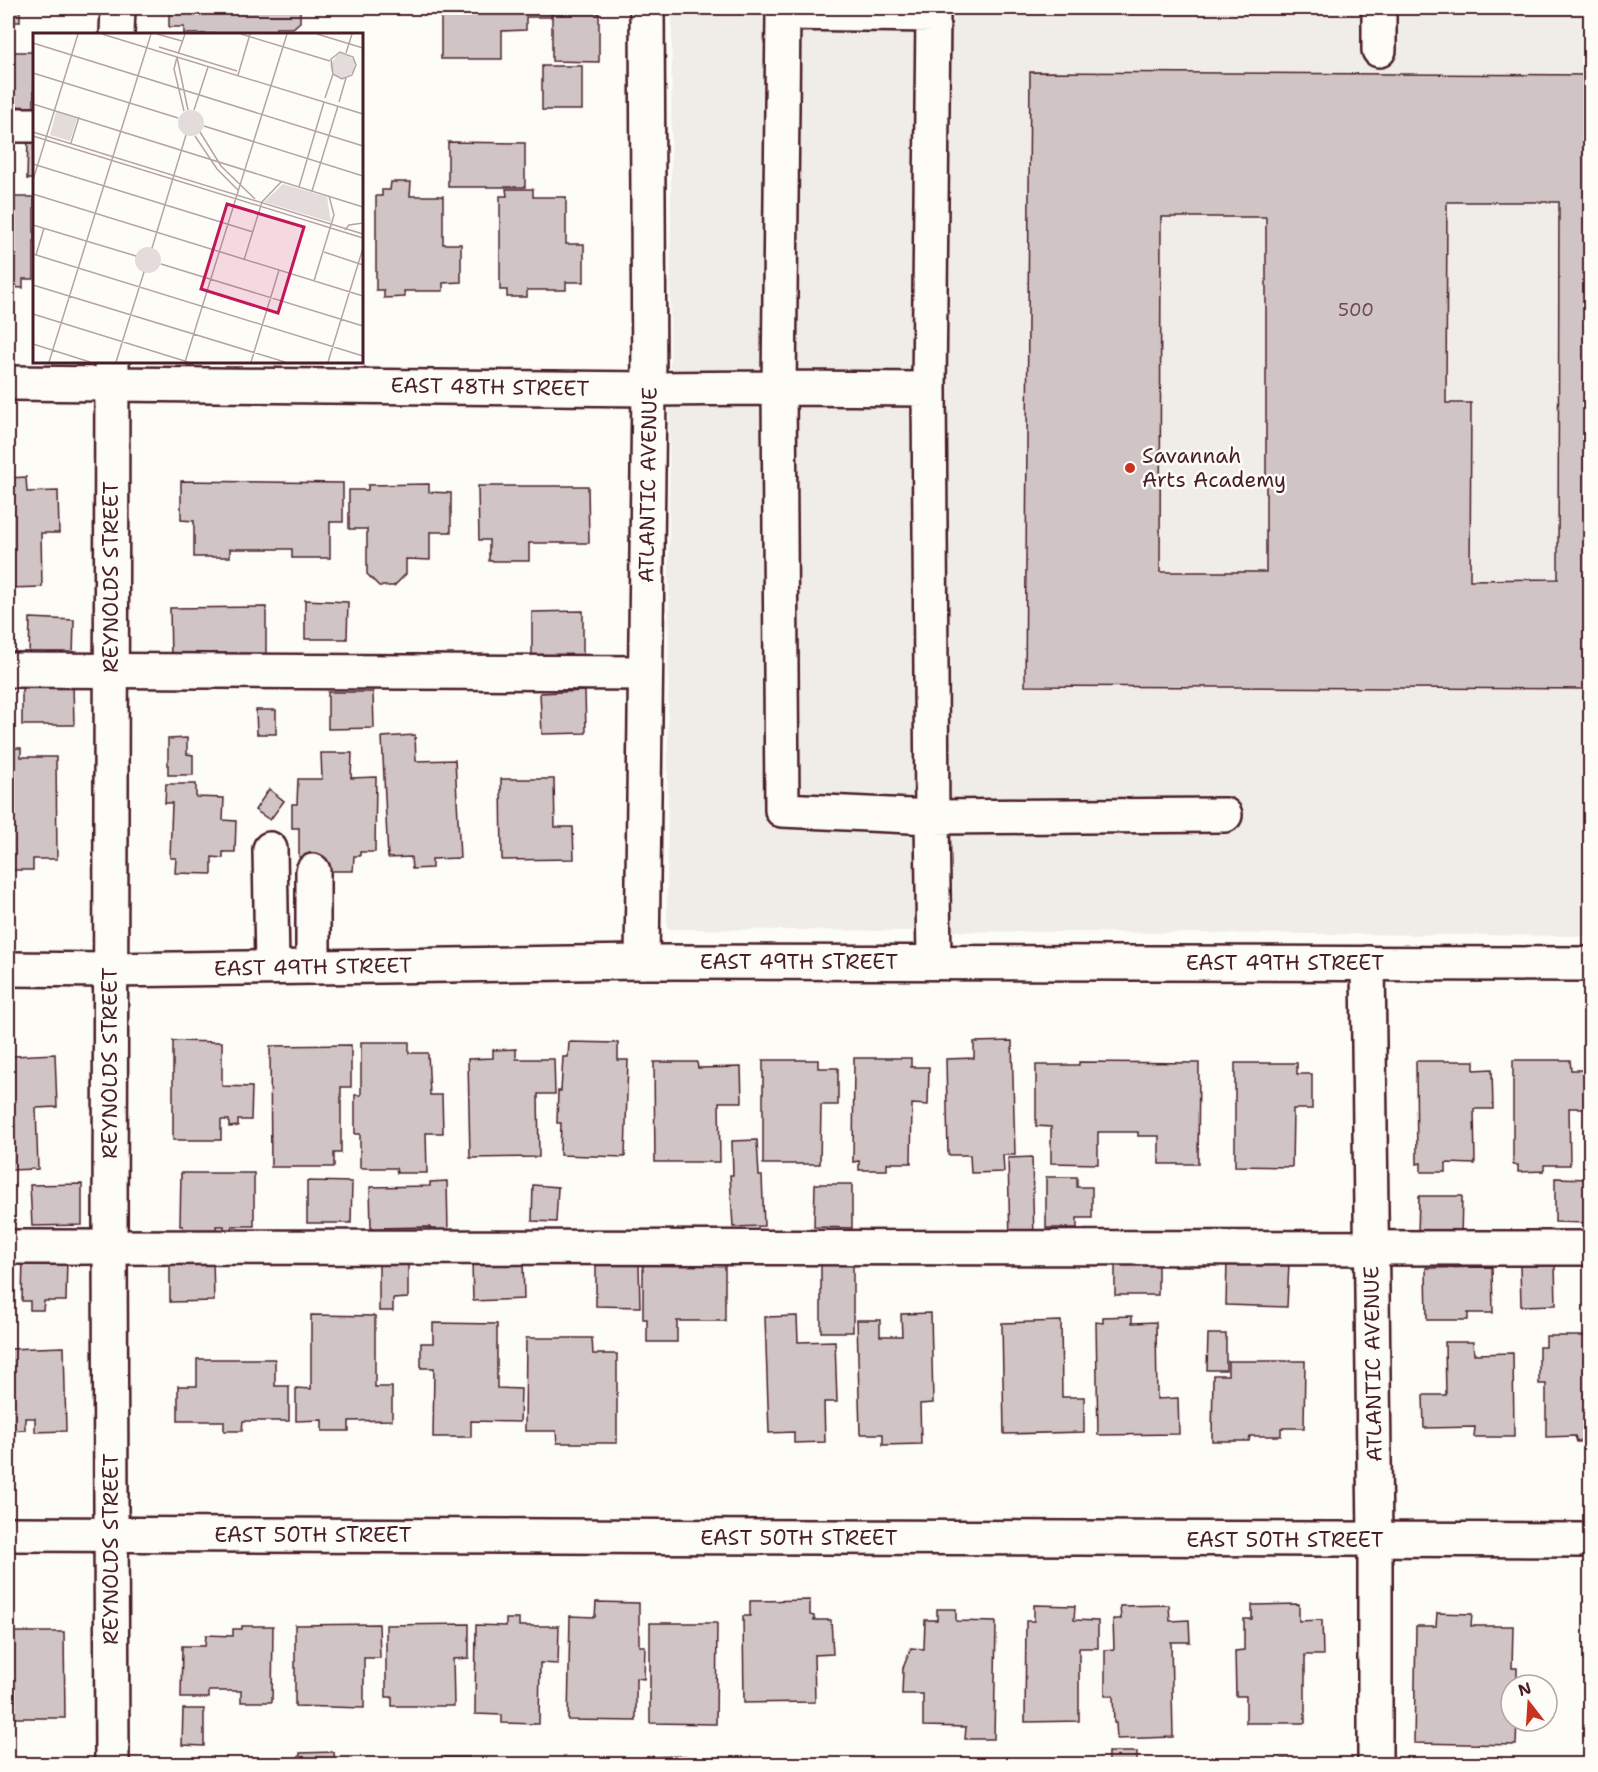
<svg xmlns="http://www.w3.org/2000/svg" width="1598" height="1772" font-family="'Shantell Sans',sans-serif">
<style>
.built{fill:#f0ece8}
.building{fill:#d0c5c4;stroke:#4a1f2b;stroke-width:1.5;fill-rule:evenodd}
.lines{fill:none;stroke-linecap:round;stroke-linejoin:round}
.minor-casing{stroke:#4a1f2b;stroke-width:38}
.minor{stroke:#fdfcf7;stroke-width:33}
.poi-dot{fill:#c8321e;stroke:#fdfcf7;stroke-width:2}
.labels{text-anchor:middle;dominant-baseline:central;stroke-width:5;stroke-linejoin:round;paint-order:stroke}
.number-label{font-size:18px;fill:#6c4851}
.street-label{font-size:21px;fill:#4a1f2b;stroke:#fdfcf7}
.poi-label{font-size:21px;fill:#4a1f2b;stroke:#fdfcf7;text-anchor:start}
.inset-road{fill:none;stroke:#b5a4a5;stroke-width:1.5}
.view{fill:#c2185b;fill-opacity:0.15;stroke:#c2185b;stroke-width:3}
.inset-edge{fill:none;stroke:#4a1f2b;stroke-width:3}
</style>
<rect width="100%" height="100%" fill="#fdfcf7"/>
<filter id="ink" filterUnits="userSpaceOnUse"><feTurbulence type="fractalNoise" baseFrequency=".0167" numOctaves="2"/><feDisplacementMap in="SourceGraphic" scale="12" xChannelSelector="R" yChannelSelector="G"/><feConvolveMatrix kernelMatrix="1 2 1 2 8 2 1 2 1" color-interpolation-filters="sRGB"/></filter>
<g filter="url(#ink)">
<path class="built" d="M672,8H1590V936L667,929Z"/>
<g class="building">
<rect x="8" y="8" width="12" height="14"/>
<path d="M169,8H300V22L293,28H276V33L184,34V27H169Z"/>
<path d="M441,8H551V17H526V30L502,31V59H441Z"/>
<path d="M552,13H599V62L552,61Z"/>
<path d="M8,52H34V107L8,106Z"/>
<rect x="542" y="66" width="40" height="44"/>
<path d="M1030,72L1590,75V689L1025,686ZM1447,202H1559L1558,579L1470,580L1471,403H1446ZM1161,217H1266V572H1160Z"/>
<path d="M28,137H34V179H27Z"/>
<path d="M448,142L525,143V187H448Z"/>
<path d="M391,182H411L410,196H443V244H461V282L443,283V291H404L405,297L384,298V290H376V196H382V190H390Z"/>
<path d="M8,187L10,188V197H34V279H23V288L8,287Z"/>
<path d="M506,189H533V197H566V244H584V282H566V290H527V297H507V290H500V196H507Z"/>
<path d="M26,477L27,492L58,491L59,533H41L42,587L8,588V478Z"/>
<path d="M181,481L343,483V522H330V558H292V549H230V557H194V521L181,520Z"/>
<path d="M429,484V492L451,493V532H430V560L406,559V574L394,586H379L367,574V529H349V490H368V485Z"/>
<path d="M478,486H588L589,543H529V561H489V540H479Z"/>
<path d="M305,600L348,602L347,639H305Z"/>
<path d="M266,607V657L171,658L170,608Z"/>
<path d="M583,611V658L532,659V612Z"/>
<path d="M30,618L74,620L73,657L29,656Z"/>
<path d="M22,685H73L74,725H22Z"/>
<path d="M585,691L586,733L542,734L540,693Z"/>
<path d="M328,692H373L374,728L328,729Z"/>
<path d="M256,710H276V734H257Z"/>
<path d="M8,723H11V748H21V757H56L57,859H33V870H8Z"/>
<path d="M415,735L416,761L455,760L460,858L432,859V868L412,869L411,857L388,858L382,737Z"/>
<path d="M187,738V754L193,755V775H168V739Z"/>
<path d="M321,753H352L351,778L376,777L375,852H360V856H354L353,871H304L305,857H299V828H292V804H297L298,779H322Z"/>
<path d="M501,779H554L555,827H573L574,859L502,860Z"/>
<path d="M166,784H196V797L224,798L223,820L236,821L235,852H223V858L212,857V874L175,873L176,858H170L172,803H165Z"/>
<path d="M269,789L284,801L270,820L255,810Z"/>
<path d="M173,1041L222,1042V1086L252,1087L251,1120H238V1126L229,1127V1120H221V1140H173Z"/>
<path d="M1012,1041L1015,1155H1003L1004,1172L971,1173L970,1155H948L946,1059L974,1058V1042Z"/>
<path d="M361,1042H409V1053H428L430,1095H442L443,1133H426L427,1173H397L396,1168H360V1134H355V1095H361Z"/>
<path d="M569,1042L618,1043V1060H628L625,1157L560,1155L561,1123H557L558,1091H561L563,1057H568Z"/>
<path d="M351,1045V1087H341V1153H334V1167H271L270,1046Z"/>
<path d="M8,1049H12L13,1056L55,1054L57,1107L36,1108L38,1169L8,1170Z"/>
<path d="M516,1049V1059H554L555,1094H538L539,1157L470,1158L468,1059L493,1058V1050Z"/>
<path d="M854,1058H911V1067H929L928,1105L912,1104L911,1163H887V1170H859V1161L853,1162Z"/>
<path d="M763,1060H818V1068H838V1105H821L820,1164H763Z"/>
<path d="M1513,1060H1570L1571,1070H1588V1108H1569L1570,1165H1544V1171L1518,1172V1165H1513Z"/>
<path d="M1416,1061H1474V1070L1492,1069L1493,1109H1474L1475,1164L1446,1163V1172H1421V1163L1417,1164Z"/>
<path d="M654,1062H697L698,1068L741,1067L742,1102H719L720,1162H655Z"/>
<path d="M1079,1062L1199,1063L1198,1164H1159V1136H1138V1132H1098V1164L1051,1163V1127L1036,1126V1065H1079Z"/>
<path d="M1235,1063H1297V1074H1312V1109H1293L1292,1167L1235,1166Z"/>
<path d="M757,1140L759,1176H762L764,1226L733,1227L730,1175H733L732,1141Z"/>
<path d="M1032,1157L1034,1241H1010L1008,1158Z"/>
<path d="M181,1173H254V1226H232V1231L224,1230V1226H216L217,1233L184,1232L183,1226H180Z"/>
<path d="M1046,1177H1077V1187H1092V1218H1077V1228H1046Z"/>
<path d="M1555,1178L1590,1179V1223L1555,1222Z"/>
<path d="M307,1181L352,1182L351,1223H307Z"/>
<path d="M447,1181L448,1232H431L430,1227L371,1228L370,1187L430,1186V1182Z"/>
<path d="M82,1184V1225L32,1226L30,1185Z"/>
<path d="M815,1184H852V1228L814,1227Z"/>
<path d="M533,1185L558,1187L556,1222L532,1221Z"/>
<path d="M1419,1196H1462L1461,1237L1418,1236Z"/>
<path d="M23,1257H67L66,1301H44L43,1310H30V1301H22Z"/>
<path d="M213,1258L214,1301L170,1302V1259Z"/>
<path d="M379,1260H408V1298L393,1299V1311H379Z"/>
<path d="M523,1261L524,1299L473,1301L472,1262Z"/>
<path d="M1227,1261L1289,1263L1287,1307L1226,1305Z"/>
<path d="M1115,1262L1158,1263V1295H1115Z"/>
<path d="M643,1263L725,1264V1321H677V1342H647V1319H643Z"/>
<rect x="821" y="1263" width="32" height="69"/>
<path d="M596,1264H639L640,1307L596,1306Z"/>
<path d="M1555,1265L1556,1305L1521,1306L1520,1266Z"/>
<path d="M1492,1267L1493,1313H1468V1320H1427L1426,1268Z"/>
<path d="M931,1313L933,1403L920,1404L921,1444L883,1445V1434H860L857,1320H880V1336H902L901,1314Z"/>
<path d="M311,1315L375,1316V1387H392V1420L349,1421V1431H322V1420L296,1421V1388L311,1389Z"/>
<path d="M797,1316L798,1342L835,1341L837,1402H824L825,1442L794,1443V1432L769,1433L765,1317Z"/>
<path d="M1132,1316V1323L1156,1322L1157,1399L1178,1398L1179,1434L1098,1435L1096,1322L1103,1323V1317Z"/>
<path d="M1061,1321L1062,1397H1084V1432L1004,1434L1002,1323Z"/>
<path d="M433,1323L497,1324V1388L521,1389L520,1422L471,1421V1437H433L434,1368H421V1343H433Z"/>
<path d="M1208,1334H1226V1370H1207Z"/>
<path d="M1546,1336H1590V1436H1586L1580,1442H1577L1575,1436L1546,1437V1384H1539V1347H1546Z"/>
<path d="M526,1338H592L593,1354H617V1443H557L556,1431H525Z"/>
<path d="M1445,1342H1473L1474,1354L1513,1353L1514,1437H1474L1475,1427L1424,1428L1423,1395H1446Z"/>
<path d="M64,1347L66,1431L35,1432V1418H25V1430L10,1431V1418H8V1349Z"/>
<path d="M197,1359H275V1386H289V1421H243L242,1431H224V1421H178V1386H197Z"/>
<path d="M1228,1361H1305L1304,1428H1281V1436H1250L1249,1441H1212L1213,1375H1228Z"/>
<path d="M810,1600V1615L814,1616V1620H831L833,1654L814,1655L815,1702L744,1703L743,1616H750V1601Z"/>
<path d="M596,1602L639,1603V1646H645L644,1679L636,1678V1721L568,1720L570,1616L595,1617Z"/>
<path d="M1299,1604V1621L1322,1620L1323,1655H1305V1723H1246V1696H1236L1235,1651L1244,1650V1619H1252V1605Z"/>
<path d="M1034,1605L1075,1606L1074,1620L1098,1621V1648H1079V1721L1025,1722L1026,1621H1034Z"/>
<path d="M1169,1605L1170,1621L1189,1620L1190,1642H1171L1173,1737L1117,1739L1116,1723H1114L1113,1696H1105V1650L1114,1649L1113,1619H1121L1120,1606Z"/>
<path d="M937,1609H956V1621L996,1622L994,1739H965L966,1727L923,1726V1694H902L903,1668L911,1648L924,1649L925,1620H937Z"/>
<path d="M1437,1613L1472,1614L1471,1626H1513L1512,1668H1517V1685H1511V1721H1517L1516,1745L1414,1743L1416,1626H1436Z"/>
<path d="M506,1619H519V1626H559L558,1664L540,1663L539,1724L502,1723V1715L475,1714L476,1625L506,1626Z"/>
<path d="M650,1623H717L716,1724L650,1723Z"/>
<path d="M379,1624L380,1658H364V1708L295,1706V1625Z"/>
<path d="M469,1624V1658L453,1659L454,1706H392V1697H386V1625Z"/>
<path d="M242,1626H273L272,1702H241V1691H209V1698H181L182,1646H205L206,1635L233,1636V1629H242Z"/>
<path d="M8,1632H64L65,1718H12L11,1730H8Z"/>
<path d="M183,1709H204V1746L182,1745Z"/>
<path d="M334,1752L335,1764H300V1753Z"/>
<rect x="1108" y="1752" width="29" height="12"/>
<path d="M686,1756V1764H650V1757Z"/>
<rect x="445" y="1757" width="24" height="7"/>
<path d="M1282,1759L1322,1760V1764H1282Z"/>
</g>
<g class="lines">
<g class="minor-casing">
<g id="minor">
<path d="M117,34L118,8"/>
<path d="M1379,50V8"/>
<path d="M8,125H34"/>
<path d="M112,362L110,1246L112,1764"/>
<path d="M8,383L649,389L779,388L782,810L932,817L929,389L933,15L783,13L779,388L929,389"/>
<path d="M8,670L645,673"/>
<path d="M270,849L272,967"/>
<path d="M313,871V967"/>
<path d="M642,962L649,389L647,8"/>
<path d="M934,962L932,817L1225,815"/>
<path d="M1368,963L1375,1540V1764"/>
<path d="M8,969L110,970L642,962L1590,964"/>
<path d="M8,1247L1590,1248"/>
<path d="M8,1534L1590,1540"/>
</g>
</g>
<use href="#minor" class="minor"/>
</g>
</g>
<circle class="poi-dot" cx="1130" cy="468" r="6"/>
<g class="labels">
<g class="number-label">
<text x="1356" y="310">500</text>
</g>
<g class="street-label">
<text transform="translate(490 387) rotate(1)">EAST 48TH STREET</text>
<text transform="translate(648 485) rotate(-89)">ATLANTIC AVENUE</text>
<text transform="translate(111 577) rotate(-90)">REYNOLDS STREET</text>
<text x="799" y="962">EAST 49TH STREET</text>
<text x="1285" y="963">EAST 49TH STREET</text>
<text transform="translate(313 967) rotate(-1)">EAST 49TH STREET</text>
<text transform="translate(110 1063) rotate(-90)">REYNOLDS STREET</text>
<text transform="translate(1373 1364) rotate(-91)">ATLANTIC AVENUE</text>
<text x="313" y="1535">EAST 50TH STREET</text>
<text x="799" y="1538">EAST 50TH STREET</text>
<text x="1285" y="1540">EAST 50TH STREET</text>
<text transform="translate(111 1549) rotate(-90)">REYNOLDS STREET</text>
</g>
<g class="poi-label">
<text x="1142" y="456">Savannah<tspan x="1142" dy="24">Arts Academy</tspan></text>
</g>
</g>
<g transform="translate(33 33)">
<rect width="330" height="330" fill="#fdfcf7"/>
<path d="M307,19L322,27L321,39L309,46L298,38L297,31ZM145 90a13 13 0 1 1 26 0a13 13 0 1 1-26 0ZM23,79L44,86L37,108L17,102ZM250,151L294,164L298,189L231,169ZM102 227a13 13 0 1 1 26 0a13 13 0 1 1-26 0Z" fill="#e3dcda"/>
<path class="inset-road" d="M69,1L330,81M124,1L149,8M208,1L297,28M284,1L330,15M0,10L330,113M126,14L204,38M313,20L319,1M145,21L152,1M144,24L141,36L151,78M144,24L155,77M0,40L145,85M205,42L217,1M292,65L300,41L298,26L307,19L320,24L323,32L319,42L309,46L300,41M306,69L313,45M0,71L330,174M161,77L175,34M171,93L330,143M0,99L330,201M167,99L188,133L222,166M0,103L330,205M162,103L184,136L205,157M38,110L46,84M0,131L220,199M0,147L45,1M266,154L291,69M279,158L305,73M0,161L330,263M0,192L103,223M312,197L316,192L330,190M119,215L153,102M291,219L330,232M0,221L330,323M3,222L11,195M211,227L229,169L249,148M128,231L330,293M281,248L301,182L296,163M0,252L252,329M0,281L155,329M0,311L57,329M16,329L118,1M83,329L111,239M152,329L254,1M218,329L246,237M295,329L330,215"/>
<path class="view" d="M194,171L271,194L245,280L168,256Z"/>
<rect width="330" height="330" class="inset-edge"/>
</g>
<rect width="1598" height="1772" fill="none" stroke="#fdfcf7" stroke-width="30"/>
<rect x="15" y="15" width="1568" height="1742" fill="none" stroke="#4a1f2b" stroke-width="2" filter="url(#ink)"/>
<g transform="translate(1529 1703) rotate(343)"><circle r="28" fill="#fdfcf7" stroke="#b5a4a5" stroke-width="1.5"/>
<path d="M0-4.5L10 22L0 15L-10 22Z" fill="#c8321e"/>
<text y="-9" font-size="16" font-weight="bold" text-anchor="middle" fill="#4a1f2b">N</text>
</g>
</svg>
